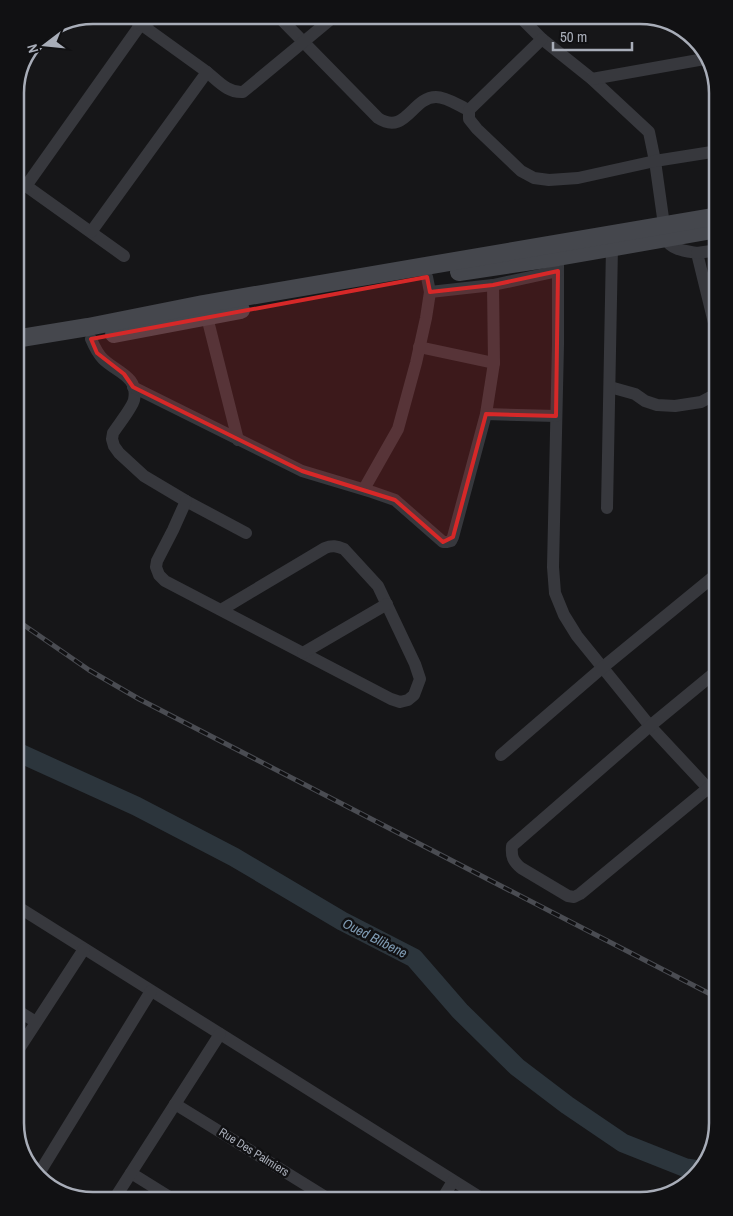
<svg xmlns="http://www.w3.org/2000/svg" width="733" height="1216" font-family="'Archivo Narrow',sans-serif">
<style>
.lines{fill:none;stroke-linecap:round;stroke-linejoin:round}
.river{stroke:#2c353c;stroke-width:19}
.minor{stroke:#37383d;stroke-width:12}
.secondary{stroke:#45474d;stroke-width:18}
.rail-casing{stroke:#4a4c52;stroke-width:5}
.rail{stroke:#111113;stroke-width:3;stroke-dasharray:9;stroke-linecap:butt}
.marked{fill:#d62828;fill-opacity:0.2;stroke:#d62828;stroke-width:4;stroke-linejoin:round}
.labels{text-anchor:middle;dominant-baseline:central;stroke-width:5;stroke-linejoin:round;paint-order:stroke}
.street-label{font-size:12px;fill:#a8adb8;stroke:#111113}
.water-label{font-size:14px;font-style:italic;fill:#7f9bb3;stroke:#111113}
.rim{fill:none;stroke:#a8adb8;stroke-width:2.5}
</style>
<rect width="100%" height="100%" fill="#161618"/>
<g class="lines">
<path class="river" d="M15,751L136,806L234,857L342,921L414,958L460,1011L517,1067L567,1105L623,1143L686,1168L699,1170"/>
<g class="minor">
<path d="M277,15L378,118C406,136 412,97 436,97C447,97 459,106 469,110"/>
<path d="M384,15H390"/>
<path d="M518,15L542,39L592,79L649,132L655,161L664,225"/>
<path d="M542,39L469,110V119L477,129L521,171L534,178L549,180L578,178L655,161L718,151"/>
<path d="M207,72C219,82 228,93 243,92L336,15"/>
<path d="M592,79L710,58"/>
<path d="M15,178L124,256"/>
<path d="M26,186L141,24L163,15"/>
<path d="M91,232L207,72L128,15"/>
<path d="M665,238C671,250 685,251 697,253L718,339"/>
<path d="M697,253L718,250"/>
<path d="M558,257V344L553,567L555,593L564,615L577,636L650,726L718,799"/>
<path d="M430,292L493,285L558,271"/>
<path d="M207,317L238,440"/>
<path d="M91,339C94,346 97,353 103,359C116,372 139,376 134,400C132,408 118,425 113,433L112,439L114,446L119,453L144,476L186,501L246,533"/>
<path d="M419,347L494,363"/>
<path d="M133,387L302,471L372,492L395,500L443,542H447L451,541L453,537L486,414L494,363L493,285"/>
<path d="M610,387L635,394L645,401L657,405L675,406L701,402L718,393"/>
<path d="M486,414L556,416"/>
<path d="M364,489L398,429L416,363L426,318L430,292L427,277"/>
<path d="M186,501L173,530L157,561L156,567L159,575L165,581L391,699L400,702L408,700L414,695L420,679L415,664L378,586L344,549C337,546 332,545 325,548L221,610"/>
<path d="M607,508L612,247"/>
<path d="M303,653L387,604"/>
<path d="M501,755L602,668L718,573"/>
<path d="M718,780L580,894L574,897L568,896L521,868C513,861 511,857 512,846L650,726L718,670"/>
<path d="M15,905L486,1201"/>
<path d="M15,1009L36,1022"/>
<path d="M15,1055L84,949"/>
<path d="M175,1104L332,1201"/>
<path d="M131,1173L176,1201"/>
<path d="M38,1175L151,991"/>
<path d="M113,1201L220,1034"/>
<path d="M441,1201L453,1181"/>
</g>
<g class="secondary">
<path d="M459,272L558,257L718,229"/>
<path d="M114,334L241,310"/>
<path d="M15,339L88,327L203,304L718,216"/>
</g>
<g class="rail-casing">
<path id="rail" d="M15,619L89,670L139,699L718,998"/>
</g>
<use href="#rail" class="rail"/>
</g>
<path class="marked" d="M558,271L556,416L486,414L453,537L443,542L395,500L302,471L133,387L124,374L97,353L91,339L427,277L430,292L493,285Z"/>
<g class="labels">
<g class="street-label">
<text transform="translate(254 1152) rotate(32)">Rue Des Palmiers</text>
</g>
<g class="water-label">
<text transform="translate(375 938) rotate(27)">Oued Blibene</text>
</g>
</g>
<path d="M0 0H733V1216H0ZM93 24H640A69 69 0 0 1 709 93V1123A69 69 0 0 1 640 1192H93A69 69 0 0 1 24 1123V93A69 69 0 0 1 93 24Z" fill="#111113" fill-rule="evenodd"/>
<path class="rim" d="M93 24H640A69 69 0 0 1 709 93V1123A69 69 0 0 1 640 1192H93A69 69 0 0 1 24 1123V93A69 69 0 0 1 93 24Z"/>
<g transform="translate(45 45) rotate(254)" stroke="#111113" stroke-width="4" paint-order="stroke">
<path d="M0-4L9 19L0 12L-9 19Z" fill="#a8adb8"/>
<text y="-8" font-size="14" font-weight="bold" text-anchor="middle" fill="#a8adb8">N</text>
</g>
<path d="M553 42v8h79v-8" fill="none" stroke="#a8adb8" stroke-width="2.5"/>
<text x="560" y="42" font-size="15" fill="#a8adb8" stroke="#111113" stroke-width="4" paint-order="stroke">50 m</text>
</svg>
